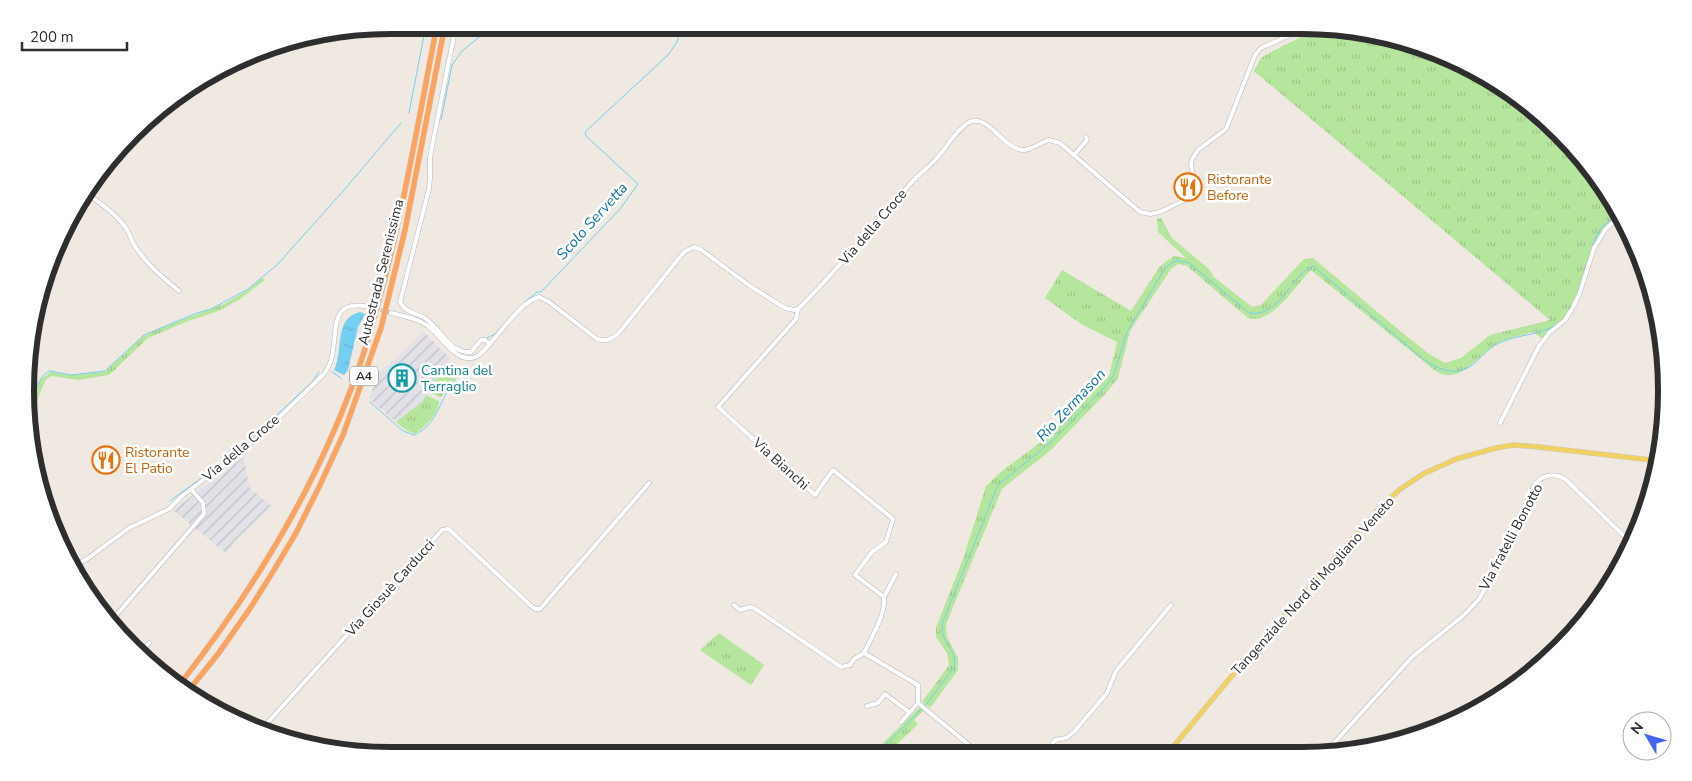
<svg xmlns="http://www.w3.org/2000/svg" width="1692" height="781" font-family="'Nunito Sans',sans-serif">
<style>
.industrial{fill:url(#industrial-furrows)}
.grass{fill:url(#grass-tufts)}
.water{fill:url(#water-ripples)}
.lines{fill:none;stroke-linecap:round;stroke-linejoin:round}
.stream{stroke:#75cff0;stroke-width:1}
.minor-tunnel{stroke:#c8c4bd;stroke-width:4;stroke-dasharray:4 2;stroke-linecap:butt}
.minor-casing{stroke:#b4b7c1;stroke-width:5}
.major-casing{stroke:#c9c9c9;stroke-width:5.5}
.highway-casing{stroke:#c9c9c9;stroke-width:6}
.minor{stroke:#fff;stroke-width:4}
.major{stroke:#f2d163;stroke-width:4.5}
.highway{stroke:#ffa35c;stroke-width:5}
.labels{text-anchor:middle;dominant-baseline:central;stroke-width:5;stroke-linejoin:round;paint-order:stroke}
.shield{fill:#fff;stroke:#6d6d6d;stroke-width:1}
.shield-label{font-size:12px;font-weight:bold;fill:#2e2e2e}
.food-label{font-size:14px;fill:#c56008;stroke:#fff;text-anchor:start}
.street-label{font-size:14px;fill:#2e2e2e;stroke:#fff}
.culture-label{font-size:14px;fill:#0d838f;stroke:#fff;text-anchor:start}
.water-label{font-size:15px;font-style:italic;fill:#0d6fa3;stroke:#fff}
.rim{fill:none;stroke:#2e2e2e;stroke-width:6}
</style>
<defs>
<pattern id="industrial-furrows" width="10" height="10" patternUnits="userSpaceOnUse" patternTransform="scale(1.25)"><rect width="10" height="10" fill="#e3e1e8"/><path d="M-1 1l2-2M0 10L10 0M9 11l2-2" fill="none" stroke="#c3c1c7"/></pattern>
<pattern id="grass-tufts" width="24" height="20" patternUnits="userSpaceOnUse" patternTransform="scale(1.25)"><rect width="24" height="20" fill="#b6e59e"/><path d="M3 7l-1-3M5 7V3M7 7l1-3M15 17l-1-3M17 17v-4M19 17l1-3" fill="none" stroke="#9dc588"/></pattern>
<pattern id="water-ripples" width="26" height="14" patternUnits="userSpaceOnUse" patternTransform="scale(1.25)"><rect width="26" height="14" fill="#75cff0"/><path d="M2 4q2-2 4 0t4 0M15 11q2-2 4 0t4 0" fill="none" stroke="#66b2ce"/></pattern>
</defs>
<rect width="100%" height="100%" fill="#efe9e1"/>
<g class="industrial">
<path d="M424,332L450,358L423,401L396,422L369,398L380,372Z"/>
<path d="M244,457L249,487L271,506L234,542L227,554L173,510Z"/>
</g>
<g class="grass">
<path d="M1321,27L1373,32L1441,53L1504,86L1560,132L1605,187L1619,214L1595,242L1577,297L1568,314L1543,339L1533,332C1521,336 1506,338 1495,345C1479,354 1464,381 1441,374C1437,372 1432,368 1428,365L1311,270C1296,285 1283,308 1263,317C1259,320 1253,319 1248,318L1187,266L1178,264L1171,269L1130,331L1118,378L1107,392L1051,450L1002,489L946,624L947,637L958,658V670L930,708L922,702L949,665L947,653L936,637V627L963,559L986,486L1002,471L1041,442L1081,404L1109,376L1117,342L1081,324L1045,298L1062,270L1131,311L1160,266L1174,256L1186,258L1158,232L1157,219L1161,218L1172,238L1209,269L1214,277L1252,307L1261,305L1304,259L1313,258L1399,330L1429,354L1445,363L1461,358L1490,335L1550,320L1254,71L1261,58L1271,52Z"/>
<path d="M262,278L265,280L240,299L221,310L188,321L148,338L109,375L78,380L52,376L46,379L37,400L33,397L41,379L51,372L70,375L105,372L142,337L163,327L224,304L246,291Z"/>
<path d="M446,367L456,377L453,381L451,380L446,391L441,397L428,392L443,368Z"/>
<path d="M426,395L439,401C439,414 425,427 415,434L406,430L396,422L423,401Z"/>
<path d="M719,633L764,665L751,685L700,650Z"/>
<path d="M920,707L924,710L914,720L918,724L887,754H872Z"/>
</g>
<path class="water" d="M360,312L365,314L358,327L348,370L344,375L334,370C344,351 333,318 360,312Z"/>
<g class="lines">
<g class="stream">
<path d="M409,113L426,25"/>
<path d="M441,120L452,65L462,51L494,25"/>
<path d="M1586,268L1595,239L1601,228L1619,213"/>
<path d="M525,302L537,292H541L620,209L638,184L586,136L585,132L668,55L677,42L681,25"/>
<path d="M487,338L495,334L512,315"/>
<path d="M332,372L341,378"/>
<path d="M370,402L403,431L414,435C438,425 440,397 456,379"/>
<path d="M26,403C39,395 35,377 50,371L71,375L105,371L144,335L197,313L211,309L248,289L278,264L344,190L401,123"/>
<path d="M170,501L242,448L313,381L319,372"/>
<path d="M925,706L954,667C958,647 938,644 943,621L998,485L1051,442L1106,386L1114,374L1127,332L1165,268L1176,260L1189,263L1249,313C1281,318 1289,276 1313,266L1422,358C1432,366 1444,372 1457,371C1474,370 1482,353 1495,345C1518,332 1547,338 1566,316"/>
<path d="M876,754L922,709"/>
</g>
<path class="minor-tunnel" d="M369,307L391,313"/>
<g class="minor-casing">
<g id="minor">
<path d="M456,25L430,157V177L429,189L400,302C404,311 414,313 423,317C440,326 449,354 471,352L481,340H485L490,344"/>
<path d="M1074,155L1087,140L1086,137"/>
<path d="M86,193C98,202 113,211 122,223C128,229 130,236 133,243C144,262 162,277 179,291"/>
<path d="M798,309L796,319L718,407L815,495L833,470L893,519L886,542L872,552L855,575L884,597C886,614 871,638 864,653L918,685V703L980,754"/>
<path d="M391,313C403,316 417,318 428,326C441,335 457,367 478,356C480,355 484,350 486,348C500,334 520,302 539,297L549,302L597,339C606,342 611,339 618,334L684,252L694,247L700,249L750,286L785,308L794,310L798,309C839,269 874,224 912,182C920,173 929,167 937,158C945,149 962,122 973,121C991,118 1005,151 1025,150C1033,149 1041,142 1049,140L1060,143L1140,212L1150,214L1160,212L1189,198L1194,193L1195,186L1191,165L1192,159L1198,150L1226,129L1255,55L1261,48L1310,26"/>
<path d="M1500,423L1539,346L1549,333L1565,320L1572,309L1579,295L1594,248L1605,230L1620,215"/>
<path d="M72,567L87,559L129,528L169,509L182,496L239,453L265,431L324,374C328,368 331,363 332,356C338,332 328,298 369,307"/>
<path d="M884,597L896,574"/>
<path d="M734,605L740,610L750,607L754,608L841,667L850,665L854,659L864,653"/>
<path d="M112,620L204,514L203,503L191,489"/>
<path d="M140,653L149,643"/>
<path d="M867,706L878,703L885,694L909,712"/>
<path d="M901,722L918,703"/>
<path d="M260,731L442,530L448,529L451,531L529,604L535,609H540L649,483"/>
<path d="M1325,753L1412,657L1464,615L1479,599L1494,573L1534,486C1541,475 1553,472 1565,479L1623,535L1633,541"/>
<path d="M1046,754L1055,740L1066,738L1074,732L1107,693L1116,671L1171,605"/>
</g>
</g>
<g class="major-casing">
<path id="major" d="M1168,753L1230,678L1377,511L1399,490L1423,474L1456,459L1496,448L1513,445L1539,447L1660,461"/>
</g>
<g class="highway-casing">
<g id="highway">
<path d="M180,684C260,582 325,473 365,349C398,243 416,133 437,25"/>
<path d="M189,690L218,654L251,607L274,570L296,533L320,485L343,435L381,328L405,230L445,25"/>
</g>
</g>
<use href="#minor" class="minor"/>
<use href="#major" class="major"/>
<use href="#highway" class="highway"/>
</g>
<defs>
<g id="restaurant-ring" transform="scale(1.4375)"><circle r="9.5" fill="#fff" stroke="#e8710a" stroke-width="1.5"/><path d="M-5-6h1v4h1v-4h1v4h1v-4h1v5L-1.5 .5V6h-2V.5L-5-1ZM5-6V6H3V1.5H1.5Q1.5-4 5-6Z" fill="#e8710a"/></g>
<g id="building-ring" transform="scale(1.4375)"><circle r="9.5" fill="#fff" stroke="#0f9aa8" stroke-width="1.5"/><path d="M-4-6H4V6H1V3H-1V6H-4ZM-2.5-4.3h1.7v1.8h-1.7ZM.8-4.3h1.7v1.8H.8ZM-2.5-1h1.7V.8h-1.7ZM.8-1h1.7V.8H.8Z" fill="#0f9aa8"/></g>
</defs>
<g fill-rule="evenodd">
<use href="#restaurant-ring" x="1188" y="187"/>
<use href="#building-ring" x="402" y="378"/>
<use href="#restaurant-ring" x="106" y="460"/>
</g>
<g class="labels">
<rect class="shield" x="350" y="366.5" width="28" height="19" rx="4"/>
<g class="shield-label">
<text x="364" y="376">A4</text>
</g>
<g class="food-label">
<text x="1207" y="179">Ristorante<tspan x="1207" dy="16">Before</tspan></text>
<text x="125" y="452">Ristorante<tspan x="125" dy="16">El Patio</tspan></text>
</g>
<g class="street-label">
<text transform="translate(873 227) rotate(-49)">Via della Croce</text>
<text transform="translate(381 272) rotate(-76)">Autostrada Serenissima</text>
<text transform="translate(241 448) rotate(-40)">Via della Croce</text>
<text transform="translate(781 464) rotate(42)">Via Bianchi</text>
<text transform="translate(1511 537) rotate(-62)">Via fratelli Bonotto</text>
<text transform="translate(1313 586) rotate(-48)">Tangenziale Nord di Mogliano Veneto</text>
<text transform="translate(390 588) rotate(-48)">Via Giosuè Carducci</text>
</g>
<g class="culture-label">
<text x="421" y="370">Cantina del<tspan x="421" dy="16">Terraglio</tspan></text>
</g>
<g class="water-label">
<text transform="translate(592 221) rotate(-48)">Scolo Servetta</text>
<text transform="translate(1071 405) rotate(-47)">Rio Zermason</text>
</g>
</g>
<path d="M0 0H1692V781H0ZM390 34H1302A356 356 0 0 1 1658 390V391A356 356 0 0 1 1302 747H390A356 356 0 0 1 34 391V390A356 356 0 0 1 390 34Z" fill="#fff" fill-rule="evenodd"/>
<path class="rim" d="M390 34H1302A356 356 0 0 1 1658 390V391A356 356 0 0 1 1302 747H390A356 356 0 0 1 34 391V390A356 356 0 0 1 390 34Z"/>
<g transform="translate(1647 736) rotate(308)"><circle r="24" fill="#ffffff" stroke="#ababab"/>
<path d="M0-4L9 19L0 12L-9 19Z" fill="#4264fb"/>
<text y="-8" font-size="14" font-weight="bold" text-anchor="middle" fill="#2e2e2e">N</text>
</g>
<path d="M22 42v8h105v-8" fill="none" stroke="#2e2e2e" stroke-width="2.5"/>
<text x="30" y="42" font-size="15" fill="#2e2e2e" stroke="#ffffff" stroke-width="4" paint-order="stroke">200 m</text>
</svg>
